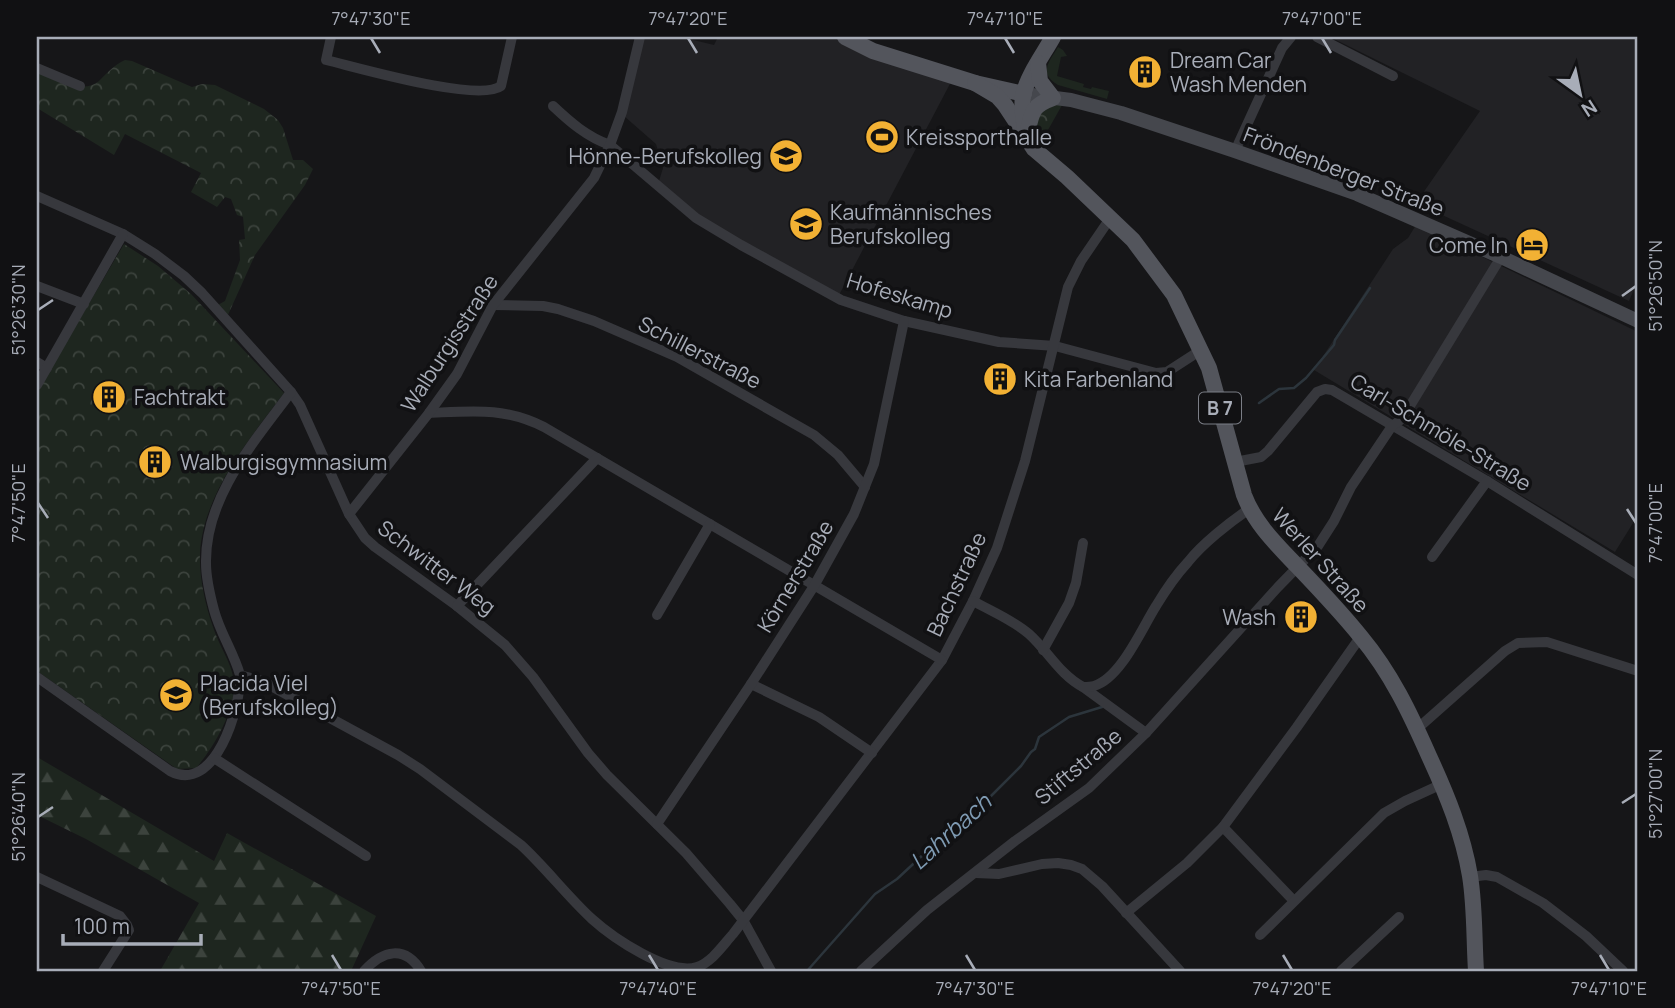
<svg xmlns="http://www.w3.org/2000/svg" width="1675" height="1008" font-family="Manrope,sans-serif">
<style>
.built{fill:#222225}
.grass{fill:#1e261f}
.forest{fill:url(#forest-firs)}
.park{fill:url(#park-crowns)}
.lines{fill:none;stroke-linecap:round;stroke-linejoin:round}
.stream{stroke:#2c353c;stroke-width:2.5}
.minor{stroke:#37383d;stroke-width:10}
.secondary{stroke:#45474d;stroke-width:14}
.primary{stroke:#53555c;stroke-width:16}
.ticks{fill:none;stroke:#a8adb8;stroke-width:2.5}
.labels{text-anchor:middle;dominant-baseline:central;stroke-width:7;stroke-linejoin:round;paint-order:stroke}
.shield{fill:#111113;stroke:#7b7e86;stroke-width:2}
.shield-label{font-size:19px;font-weight:bold;fill:#a8adb8}
.poi-label{font-size:21px;fill:#a8adb8;stroke:#111113;text-anchor:start}
.street-label{font-size:21px;fill:#a8adb8;stroke:#111113}
.water-label{font-size:23px;font-style:italic;fill:#7f9bb3;stroke:#111113}
.neatline{fill:none;stroke:#a8adb8;stroke-width:2.5}
.ticks-label{font-size:18px;text-anchor:middle;fill:#a8adb8}
</style>
<defs>
<pattern id="forest-firs" width="22" height="20" patternUnits="userSpaceOnUse" patternTransform="scale(1.75)"><rect width="22" height="20" fill="#1e261f"/><path d="M5 1l3.5 6h-7zM16 11l3.5 6h-7z" fill="#3c433d"/></pattern>
<pattern id="park-crowns" width="20" height="18" patternUnits="userSpaceOnUse" patternTransform="scale(1.75)"><rect width="20" height="18" fill="#1e261f"/><path d="M2 6a3 3 0 1 1 6 0M12 15a3 3 0 1 1 6 0" fill="none" stroke="#3c433d"/></pattern>
</defs>
<rect width="100%" height="100%" fill="#161618"/>
<g class="built">
<path d="M643,37H681L714,45L718,37H837L876,56L952,80L839,295L742,242L697,214L659,181L663,168L656,144L624,116Z"/>
<path d="M1330,37H1638V280L1629,301L1416,203L1480,111Z"/>
<path d="M1416,225L1638,332V515L1615,552L1314,370L1393,249L1408,238Z"/>
</g>
<path class="grass" d="M1058,47L1063,50L1067,56L1061,57L1057,76L1084,84L1083,87L1091,89L1092,87L1109,91L1107,99L1058,85C1038,73 1049,62 1058,47Z"/>
<path class="forest" d="M37,757L214,861L227,833L376,916L351,971H160L199,903L86,839L37,815Z"/>
<g class="park">
<path d="M125,60L132,61L192,87L202,84L215,85L264,109L278,120L283,128L293,160H303L313,169L305,185L255,255L227,317L216,306L225,301L240,260L239,240L245,239L243,217L237,215L231,199L225,197L217,207L191,192L201,173L125,134L114,155L37,108V69C54,77 82,96 99,81C107,73 114,65 125,60Z"/>
<path d="M1059,104L1062,105L1044,137L1040,139C1031,119 1039,110 1059,104Z"/>
<path d="M124,244L158,266L191,294L284,393C250,438 203,494 200,553C199,577 205,604 213,627C219,646 231,661 234,681C237,708 213,749 196,768L177,769L37,671V392Z"/>
</g>
<g class="lines">
<g class="stream">
<path d="M1259,403L1279,389L1294,388L1306,378L1334,345L1335,340L1370,288"/>
<path d="M807,971L875,894L897,879L953,827L990,797L1021,766L1031,752L1035,749L1039,737L1069,717L1102,707"/>
</g>
<g class="minor">
<path d="M331,37L326,60C356,67 479,103 501,86L512,37"/>
<path d="M1317,37L1393,76"/>
<path d="M37,68L80,86"/>
<path d="M553,106C570,122 587,137 610,145L696,218L741,245L841,300L904,321L999,342L1055,346L1156,373L1167,372L1201,350"/>
<path d="M1235,151L1282,48L1291,37"/>
<path d="M37,196L123,234L155,254L184,276L202,293L291,392L300,405L349,514L365,538L375,547L457,606L505,645L533,677L588,753L607,775L686,853L730,904L743,920L771,971"/>
<path d="M37,286L84,304"/>
<path d="M493,305L543,306L558,309L594,321L677,357L814,435L838,455L865,487"/>
<path d="M37,362L47,368"/>
<path d="M37,385L123,234"/>
<path d="M291,392C254,442 205,497 206,563C206,579 210,595 214,610C220,633 234,653 240,675L262,681L398,755L420,769L521,845C546,868 567,896 592,919C613,938 669,976 697,967C712,962 723,945 733,934L942,660L973,601L997,548L1025,461L1068,287L1081,261L1111,217"/>
<path d="M429,413C473,411 504,407 544,427L942,660"/>
<path d="M1235,462L1261,457L1268,451L1317,392L1325,389L1332,390L1487,481L1638,575"/>
<path d="M349,514L429,413L457,374L493,305L594,178L610,145L622,112L640,37"/>
<path d="M1432,557L1487,481"/>
<path d="M973,601C991,611 1013,620 1029,634C1048,651 1060,675 1083,687L1146,733"/>
<path d="M457,606L597,458"/>
<path d="M657,615L710,524"/>
<path d="M1043,650L1069,603L1076,583L1083,543"/>
<path d="M37,677L170,771C215,795 241,708 240,675"/>
<path d="M751,684L819,717L872,753"/>
<path d="M1083,687C1087,687 1091,687 1094,686C1121,678 1142,628 1156,606C1165,591 1176,575 1188,562C1202,544 1230,522 1249,509"/>
<path d="M1417,729L1505,651L1518,643L1547,642L1638,671"/>
<path d="M214,758L366,856"/>
<path d="M657,824L751,684L814,586L854,514L874,464L904,321"/>
<path d="M1223,827L1294,901"/>
<path d="M976,873L999,874L1042,864L1058,863L1071,865L1082,869L1102,886L1180,971"/>
<path d="M37,877L120,916L127,925L129,930L103,971"/>
<path d="M1470,877L1486,875L1497,877L1543,903L1586,936L1623,971"/>
<path d="M1126,913L1187,863L1223,827L1297,727L1361,636"/>
<path d="M1260,935L1384,813L1405,801L1442,784"/>
<path d="M364,971C383,950 405,945 421,971"/>
<path d="M861,971L927,910L1015,841L1089,788L1146,733L1278,587L1318,546L1334,521L1351,487L1392,426L1402,419L1501,257"/>
<path d="M1341,971L1399,917"/>
</g>
<path class="secondary" d="M1024,94L1071,100L1121,113L1235,151L1357,194L1501,257L1638,321"/>
<g class="primary">
<path d="M845,37L873,51L975,83L1024,94"/>
<path d="M975,83L997,96L1005,105L1034,149L1067,177L1133,240L1174,295L1209,368L1244,495C1255,524 1276,544 1297,566C1319,589 1341,612 1361,637C1391,673 1410,713 1429,756C1447,795 1463,834 1470,876C1475,907 1474,940 1476,971"/>
<path d="M1025,130C1024,119 1021,107 1023,96C1027,76 1043,55 1053,37"/>
<path d="M1028,130C1032,110 1034,105 1053,98L1040,81L1038,63"/>
</g>
</g>
<path class="ticks" d="M371,38L380,53M688,38L697,53M1005,38L1014,53M1322,38L1331,53M1622,296L1636,286M38,310L53,300M38,503L48,518M1627,509L1636,523M1622,803L1636,794M38,817L53,807M332,955L341,970M649,955L658,970M966,955L975,970M1283,955L1292,970M1600,955L1609,970"/>
<defs>
<g id="building-disc" transform="scale(1.75)"><circle r="9.5" fill="#f2b134" stroke="#111113"/><path d="M-4-6H4V6H1V3H-1V6H-4ZM-2.5-4.3h1.7v1.8h-1.7ZM.8-4.3h1.7v1.8H.8ZM-2.5-1h1.7V.8h-1.7ZM.8-1h1.7V.8H.8Z" fill="#111"/></g>
<g id="stadium-disc" transform="scale(1.75)"><circle r="9.5" fill="#f2b134" stroke="#111113"/><path d="M0-5a6.5 5 0 1 0 0 10a6.5 5 0 1 0 0-10ZM-3.5-1.8h7v3.6h-7Z" fill="#111"/></g>
<g id="school-disc" transform="scale(1.75)"><circle r="9.5" fill="#f2b134" stroke="#111113"/><path d="M0-5L7-2L0 1L-7-2ZM-4 1L0 2.5L4 1V4Q0 6-4 4Z" fill="#111"/></g>
<g id="hotel-disc" transform="scale(1.75)"><circle r="9.5" fill="#f2b134" stroke="#111113"/><path d="M-6-4.5h1.5V1H6V5H4.5V3h-9V5H-6ZM-4 0a1.8 1.8 0 1 1 3.6 0ZM.5 0V-2.5h3Q6-2.5 6 0Z" fill="#111"/></g>
</defs>
<g fill-rule="evenodd">
<use href="#building-disc" x="1145" y="72"/>
<use href="#stadium-disc" x="882" y="137"/>
<use href="#school-disc" x="786" y="156"/>
<use href="#school-disc" x="806" y="224"/>
<use href="#hotel-disc" x="1532" y="245"/>
<use href="#building-disc" x="1000" y="379"/>
<use href="#building-disc" x="109" y="397"/>
<use href="#building-disc" x="155" y="462"/>
<use href="#building-disc" x="1301" y="617"/>
<use href="#school-disc" x="176" y="695"/>
</g>
<g class="labels">
<rect class="shield" x="1199" y="392.5" width="42" height="31" rx="5"/>
<g class="shield-label">
<text x="1220" y="408">B 7</text>
</g>
<g class="poi-label">
<text x="1170" y="60">Dream Car<tspan x="1170" dy="24">Wash Menden</tspan></text>
<text x="906" y="137">Kreissporthalle</text>
<text x="762" y="156" text-anchor="end">Hönne-Berufskolleg</text>
<text x="830" y="212">Kaufmännisches<tspan x="830" dy="24">Berufskolleg</tspan></text>
<text x="1508" y="245" text-anchor="end">Come In</text>
<text x="1024" y="379">Kita Farbenland</text>
<text x="134" y="397">Fachtrakt</text>
<text x="180" y="462">Walburgisgymnasium</text>
<text x="1276" y="617" text-anchor="end">Wash</text>
<text x="200" y="683">Placida Viel<tspan x="200" dy="24">(Berufskolleg)</tspan></text>
</g>
<g class="street-label">
<text transform="translate(1344 171) rotate(21)">Fröndenberger Straße</text>
<text transform="translate(900 295) rotate(17)">Hofeskamp</text>
<text transform="translate(449 343) rotate(-57)">Walburgisstraße</text>
<text transform="translate(700 352) rotate(27)">Schillerstraße</text>
<text transform="translate(1441 432) rotate(31)">Carl-Schmöle-Straße</text>
<text transform="translate(1321 560) rotate(48)">Werler Straße</text>
<text transform="translate(437 567) rotate(37)">Schwitter Weg</text>
<text transform="translate(795 576) rotate(-59)">Körnerstraße</text>
<text transform="translate(956 584) rotate(-65)">Bachstraße</text>
<text transform="translate(1078 766) rotate(-40)">Stiftstraße</text>
</g>
<g class="water-label">
<text transform="translate(950 831) rotate(-42)">Lahrbach</text>
</g>
</g>
<rect width="1675" height="1008" fill="none" stroke="#111113" stroke-width="77"/>
<g transform="translate(1580 94) rotate(147)" stroke="#111113" stroke-width="5" paint-order="stroke">
<path d="M0-5L12 26L0 18L-12 26Z" fill="#a8adb8"/>
<text y="-10" font-size="19" font-weight="bold" text-anchor="middle" fill="#a8adb8">N</text>
</g>
<path d="M63 934v10h138v-10" fill="none" stroke="#a8adb8" stroke-width="3.5"/>
<text x="74" y="934" font-size="21" fill="#a8adb8" stroke="#111113" stroke-width="5" paint-order="stroke">100 m</text>
<rect x="38" y="38" width="1598" height="932" class="neatline"/>
<g class="ticks-label">
<text x="371" y="25">7°47'30"E</text>
<text x="688" y="25">7°47'20"E</text>
<text x="1005" y="25">7°47'10"E</text>
<text x="1322" y="25">7°47'00"E</text>
<text transform="translate(1656 286) rotate(-90)" y="6">51°26'50"N</text>
<text transform="translate(19 310) rotate(-90)" y="6">51°26'30"N</text>
<text transform="translate(19 503) rotate(-90)" y="6">7°47'50"E</text>
<text transform="translate(1656 523) rotate(-90)" y="6">7°47'00"E</text>
<text transform="translate(1656 794) rotate(-90)" y="6">51°27'00"N</text>
<text transform="translate(19 817) rotate(-90)" y="6">51°26'40"N</text>
<text x="341" y="995">7°47'50"E</text>
<text x="658" y="995">7°47'40"E</text>
<text x="975" y="995">7°47'30"E</text>
<text x="1292" y="995">7°47'20"E</text>
<text x="1609" y="995">7°47'10"E</text>
</g>
</svg>
